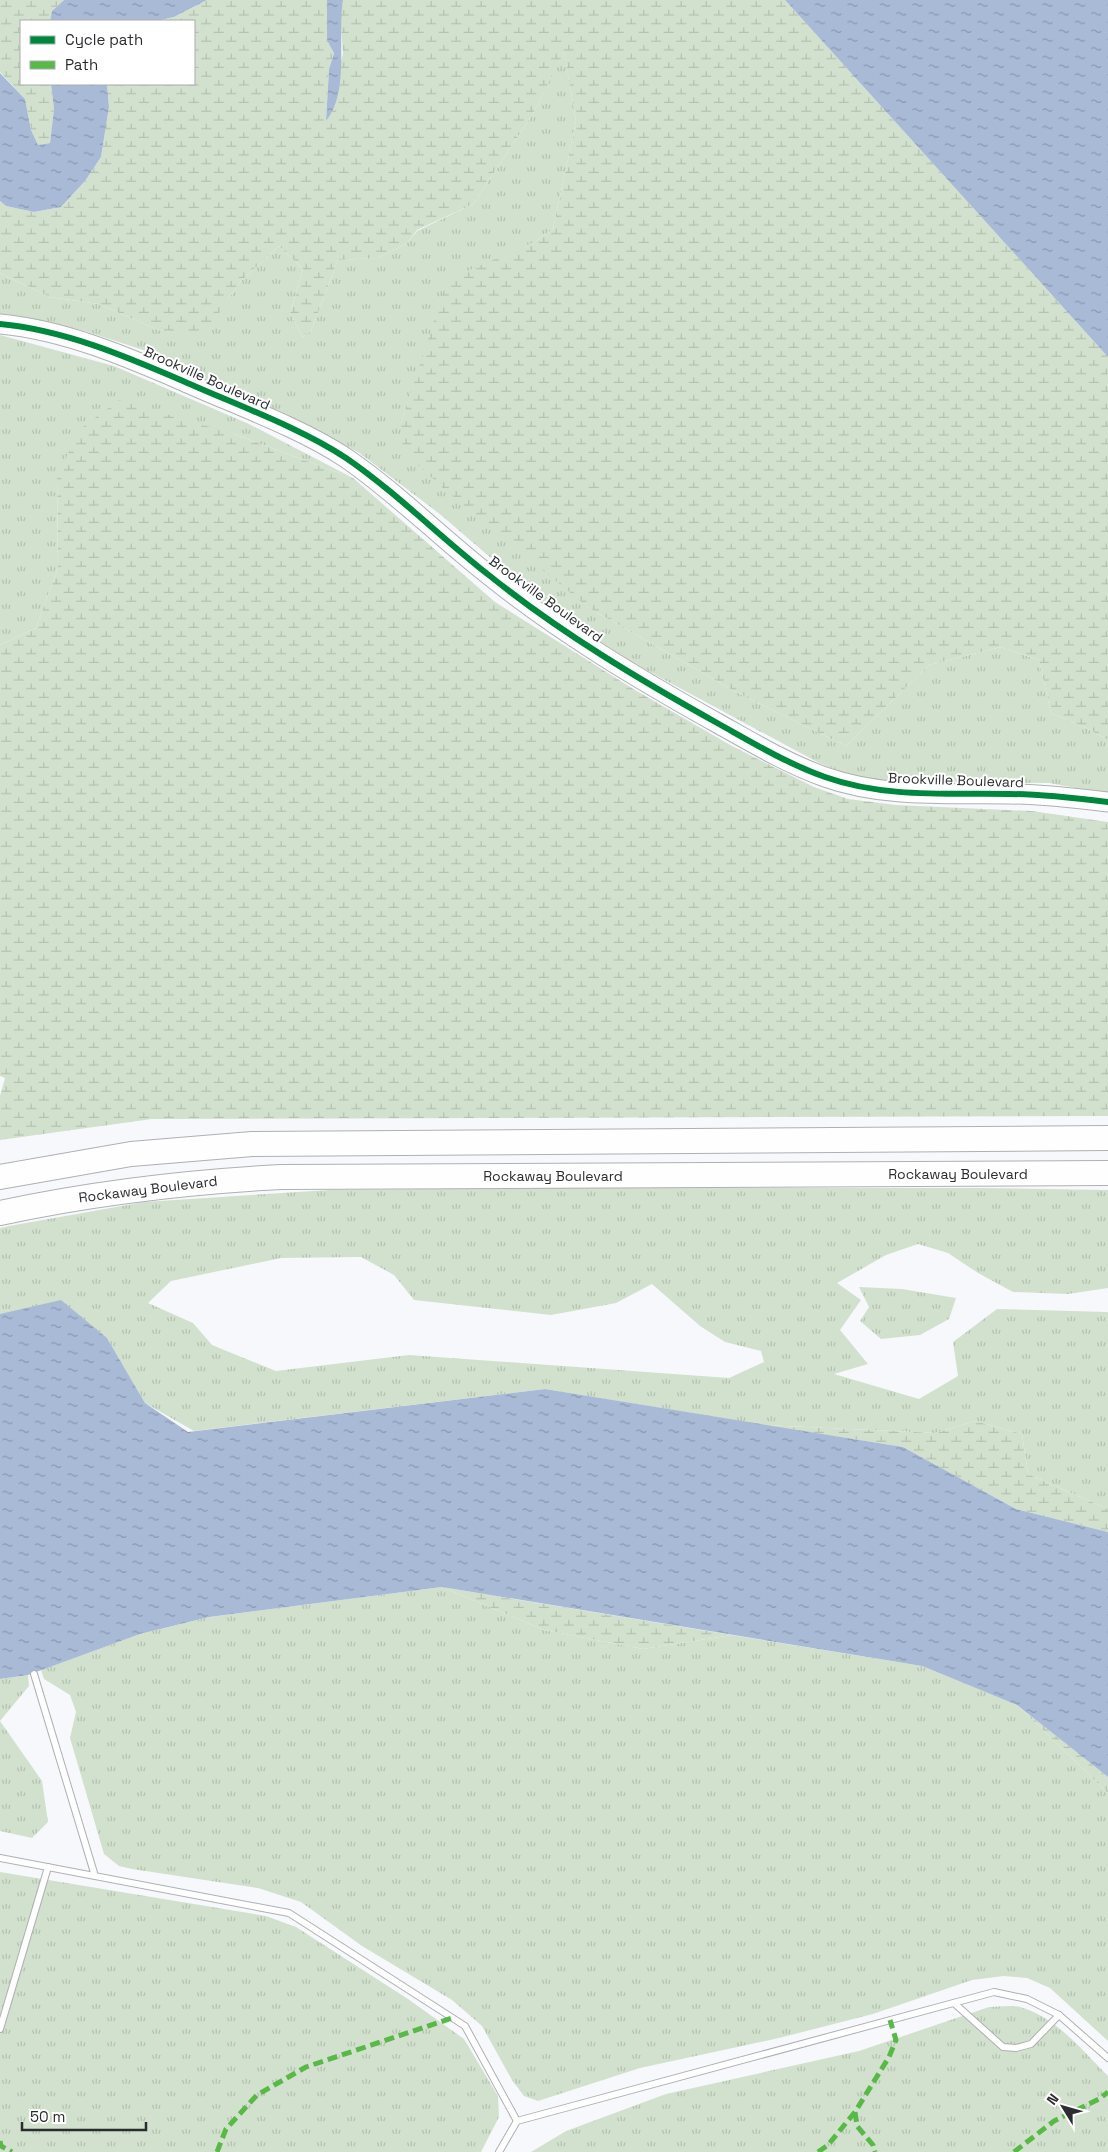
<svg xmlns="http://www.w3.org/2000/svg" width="1108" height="2152" font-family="'Space Grotesk',sans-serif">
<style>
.grass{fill:url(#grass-tufts);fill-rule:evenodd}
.wetland{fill:url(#wetland-marsh)}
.water{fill:url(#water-ripples)}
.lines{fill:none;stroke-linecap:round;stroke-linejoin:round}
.lane-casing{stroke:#afb0b3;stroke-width:8}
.secondary-casing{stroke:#afb0b3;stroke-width:21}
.highway-casing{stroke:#afb0b3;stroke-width:26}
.lane{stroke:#fefeff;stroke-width:6}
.secondary{stroke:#fefeff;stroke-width:19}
.highway{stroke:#fefeff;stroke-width:24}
.quiet{stroke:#58b947;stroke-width:5;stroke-dasharray:10 5;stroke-linecap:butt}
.cycleway-casing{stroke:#fff;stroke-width:9}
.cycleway{stroke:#00873e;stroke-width:6}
.labels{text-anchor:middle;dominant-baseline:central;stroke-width:4;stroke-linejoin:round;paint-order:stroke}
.street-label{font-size:14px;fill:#2b2c2f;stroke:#fff}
</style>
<defs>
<pattern id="grass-tufts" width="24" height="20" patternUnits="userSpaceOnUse" patternTransform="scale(1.25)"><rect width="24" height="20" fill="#d2e1cd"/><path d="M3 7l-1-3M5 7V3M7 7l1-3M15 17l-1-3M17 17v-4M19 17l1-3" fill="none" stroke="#b4c1b0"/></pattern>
<pattern id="wetland-marsh" width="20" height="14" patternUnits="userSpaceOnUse" patternTransform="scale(1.25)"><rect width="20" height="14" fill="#d2e1cd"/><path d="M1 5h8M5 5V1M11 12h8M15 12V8" fill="none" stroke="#b4c1b0"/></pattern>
<pattern id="water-ripples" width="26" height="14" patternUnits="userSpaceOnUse" patternTransform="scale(1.25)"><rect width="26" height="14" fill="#a9bad7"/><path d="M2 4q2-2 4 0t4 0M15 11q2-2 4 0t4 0" fill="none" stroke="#8a97af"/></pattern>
</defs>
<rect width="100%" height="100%" fill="#f7f8fc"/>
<g class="grass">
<path d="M564,51L576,121L553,229L536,241L420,366L401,423L589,608L736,692L846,746L929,665L1001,647L1039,660L1051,713L1086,728L1108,740V794L1049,783L913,782L861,779L819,763L635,664L582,630L536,597L441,515L358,452L149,352L85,331L26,318L0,315V273L50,297L99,304L158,330L203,336L240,282L279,246L303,269L290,313L303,337L311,331L338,260L377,258L406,244L417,231L473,204L534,112Z"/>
<path d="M0,335L114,366L249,424L353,478L234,434L57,477L58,568L36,628L0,645Z"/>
<path d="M541,1188H979L1108,1190V1288L1068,1294L1013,1292L978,1273L948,1253L918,1244L886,1255L837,1283L861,1300L840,1330L868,1364L834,1374L919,1399L958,1376L953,1342L997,1309L1108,1312V1509L1028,1474L1022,1434L975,1421L935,1433L764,1425L545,1389L194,1431L145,1403L107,1338L0,1314V1228L9,1226L144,1202L329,1190ZM361,1257L394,1275L414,1300L551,1315L616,1303L652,1284L700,1326L725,1342L761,1351L764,1362L729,1378L409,1355L276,1371L212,1345L193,1323L148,1303L171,1281L281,1258Z"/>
<path d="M859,1287L902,1289L956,1298L949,1319L920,1335L881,1339L860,1321L869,1307Z"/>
<path d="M442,1587L544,1630L643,1649L732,1635L922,1666L1017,1705L1108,1793V2041L1050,1988L1027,1978L1004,1976L972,1980L873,2014L779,2038L640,2068L538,2101L524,2096L512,2080L482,2026L452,2000L362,1946L301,1902L258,1888L132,1869L119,1866L104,1854L70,1738L76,1712L70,1695L44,1679L41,1670L140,1634L209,1617Z"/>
<path d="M28,1675L29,1686L0,1721L42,1781L48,1822L32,1838L0,1831V1679Z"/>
<path d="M0,1872L266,1916L296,1927L408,1999L464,2039L498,2096L499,2117L481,2152H0Z"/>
<path d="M989,2007C999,2007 1011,2005 1020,2007C1056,2017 1083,2051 1108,2076V2152H531L566,2131L666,2094L859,2051Z"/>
</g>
<g class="wetland">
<path d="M0,0H64L52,11L50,21H21V84H51L54,109L50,143L38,145L31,130L25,99L0,72Z"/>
<path d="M207,0H327V39L334,52L329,69L326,121L343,53L340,17L343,0H785L1108,357V740L1086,728L1051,713L1039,660L1001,647L929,665L846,746L736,692L589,608L444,489L403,451L401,423L447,280L536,241L553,229L576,121L564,52L534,112L473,204L417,230L406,244L377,258L338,260L311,331L303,337L290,313L303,269L279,246L240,282L203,337L158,330L99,304L50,297L0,273V201L6,206L34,212L61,207L85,181L101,157L109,107L107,84H194V21H156L174,17Z"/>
<path d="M119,400L234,434L353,478L495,602L635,690L732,746L814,787L848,799L896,805L1032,811L1108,822V1116L152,1119L0,1140V1096L5,1078L0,1076V645L36,628L58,568L57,477L79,430Z"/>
<path d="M975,1421L1022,1434L1028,1474L1108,1509V1532L1016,1509L903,1447L764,1425L935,1433Z"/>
<path d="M442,1587L732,1635L643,1649L544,1630Z"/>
<path d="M1017,1705L1108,1777V1793Z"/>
</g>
<g class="water">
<path d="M64,0H207L174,17L156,21H50L52,11Z"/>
<path d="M327,0H343C337,36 350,92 326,121L329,69L334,53L327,40Z"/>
<path d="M785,0H1108V357Z"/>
<path d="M0,73L25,99L31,130L38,145L50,143L54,109L51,84H107L109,107L101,157L85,181L61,207L34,212L6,206L0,201Z"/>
<path d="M61,1300L107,1338L145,1403L188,1432L545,1389L903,1447L1016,1509L1108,1532V1777L1017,1705L922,1666L442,1587L209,1617L140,1634L28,1675L0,1679V1314Z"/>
</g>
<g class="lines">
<g class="lane-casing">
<g id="lane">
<path d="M34,1674L95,1876"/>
<path d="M0,1858L289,1913L465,2026L517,2121"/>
<path d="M954,2003L1003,2047L1016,2048L1031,2044L1059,2015"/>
<path d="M0,2029L48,1867"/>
<path d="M499,2152L517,2121L994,1992L1027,1999L1059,2015L1108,2058"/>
</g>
</g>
<g class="secondary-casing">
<path id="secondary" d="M0,324C64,330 125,356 183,381C234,404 299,427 346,458C397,493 441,538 490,576C561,633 640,680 719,724C753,743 788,764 825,777C884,798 947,793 1009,794C1042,794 1075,798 1108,802"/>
</g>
<g class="highway-casing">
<g id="highway">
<path d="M0,1177L131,1154L252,1144L1108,1138"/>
<path d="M0,1213C93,1193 186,1182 281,1177L1108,1173"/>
</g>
</g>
<use href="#lane" class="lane"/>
<use href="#secondary" class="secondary"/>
<use href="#highway" class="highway"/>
<g class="quiet">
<path d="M855,2112L857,2126L873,2145L875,2152"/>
<path d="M0,2141L1,2146L12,2152"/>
<path d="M217,2152L226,2129L257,2095L306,2067L452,2018"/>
<path d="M818,2152L828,2145L855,2112L889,2057L896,2040L890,2020"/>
<path d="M1014,2152L1054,2121L1099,2099L1108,2092"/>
</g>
<g class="cycleway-casing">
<path id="cycleway" d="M0,324C64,330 125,356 183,381C234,404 299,427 346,458C397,493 441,538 490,576C561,633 640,680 719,724C753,743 788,764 825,777C884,798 947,793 1009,794C1042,794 1075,798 1108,802"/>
</g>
<use href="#cycleway" class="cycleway"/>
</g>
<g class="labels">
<g class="street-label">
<text transform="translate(207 378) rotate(24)">Brookville Boulevard</text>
<text transform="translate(546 599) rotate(36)">Brookville Boulevard</text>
<text transform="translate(956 780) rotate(2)">Brookville Boulevard</text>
<text x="958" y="1174">Rockaway Boulevard</text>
<text x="553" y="1176">Rockaway Boulevard</text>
<text transform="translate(148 1189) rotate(-7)">Rockaway Boulevard</text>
</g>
</g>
<rect x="20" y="20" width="175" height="65" fill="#ffffff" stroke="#aaabac"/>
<rect x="30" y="36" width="25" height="8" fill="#00873e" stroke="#aaabac"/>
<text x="65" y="45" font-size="15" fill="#2b2c2f">Cycle path</text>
<rect x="30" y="61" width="25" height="8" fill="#58b947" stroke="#aaabac"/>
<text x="65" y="70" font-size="15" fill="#2b2c2f">Path</text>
<g transform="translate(1063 2107) rotate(307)" stroke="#ffffff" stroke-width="4" paint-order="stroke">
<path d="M0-4L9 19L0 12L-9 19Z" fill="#2b2c2f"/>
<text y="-8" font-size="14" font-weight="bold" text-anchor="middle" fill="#2b2c2f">N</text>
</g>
<path d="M22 2122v8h124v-8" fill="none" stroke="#2b2c2f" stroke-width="2.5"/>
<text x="30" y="2122" font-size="15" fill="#2b2c2f" stroke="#ffffff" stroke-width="4" paint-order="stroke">50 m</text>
</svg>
